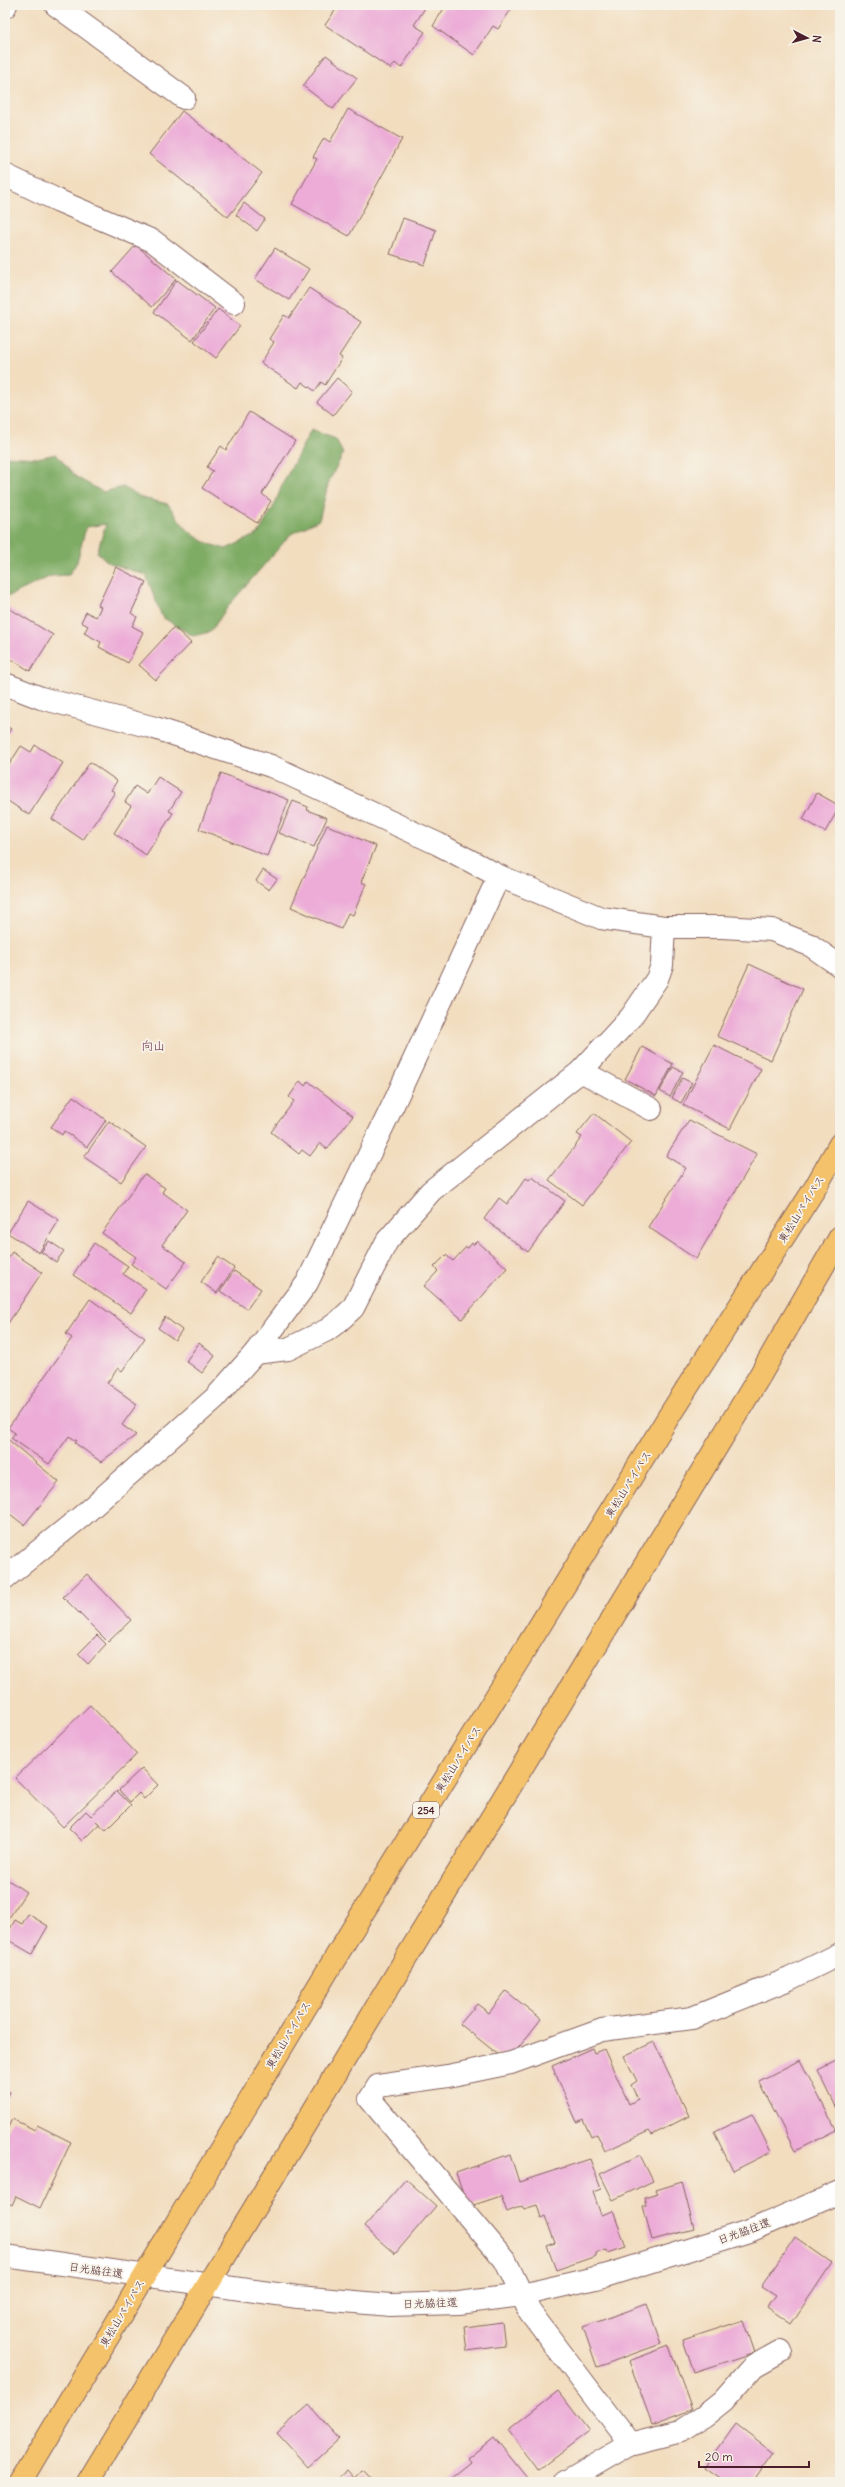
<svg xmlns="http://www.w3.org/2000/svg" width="845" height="2487" font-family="Delius,'Klee One',sans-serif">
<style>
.forest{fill:#7fac65;stroke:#646648}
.building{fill:#ecacd7}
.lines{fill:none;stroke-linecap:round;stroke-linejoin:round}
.minor-casing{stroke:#85625f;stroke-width:24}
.highway-casing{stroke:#85625f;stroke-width:24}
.minor{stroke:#fff;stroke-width:22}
.highway{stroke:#f4c26a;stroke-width:22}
.labels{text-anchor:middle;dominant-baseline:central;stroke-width:3.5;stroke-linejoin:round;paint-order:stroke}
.shield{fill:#f7f3e8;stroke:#7e5f64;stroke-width:1}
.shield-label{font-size:10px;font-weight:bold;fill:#4a1f2b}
.street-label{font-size:11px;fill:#4a1f2b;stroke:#f7f3e8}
.neighbourhood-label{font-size:12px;font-weight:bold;fill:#835067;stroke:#f7f3e8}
</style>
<rect width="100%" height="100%" fill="#f7f3e8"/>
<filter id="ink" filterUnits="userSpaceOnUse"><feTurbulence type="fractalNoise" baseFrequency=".025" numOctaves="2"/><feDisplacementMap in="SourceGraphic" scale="8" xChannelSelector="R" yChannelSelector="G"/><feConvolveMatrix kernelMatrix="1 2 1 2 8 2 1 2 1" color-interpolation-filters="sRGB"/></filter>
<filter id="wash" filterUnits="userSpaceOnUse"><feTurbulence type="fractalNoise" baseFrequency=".012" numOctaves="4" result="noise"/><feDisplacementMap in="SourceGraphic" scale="16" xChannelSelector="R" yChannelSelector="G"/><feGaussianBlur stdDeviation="0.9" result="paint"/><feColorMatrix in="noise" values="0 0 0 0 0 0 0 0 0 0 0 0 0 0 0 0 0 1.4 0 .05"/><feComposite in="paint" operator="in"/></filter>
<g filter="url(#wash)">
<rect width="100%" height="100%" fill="#f2ddbf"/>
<path class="forest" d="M311,430L336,439L343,454L329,481L319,520L291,534L230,604L210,632L193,636L162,617L146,575L109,563L97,552L106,524L86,527L77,562L69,575L51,576L5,598V456L37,458L56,454L76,477L103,492L123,487L142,498L168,504C186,531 195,541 226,549L258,534L275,504L282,485Z"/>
<g id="blocks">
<g class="building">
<path d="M339,5H421L425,8L414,25L425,32L401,68L395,63L391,69L325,25Z"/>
<path d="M446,5H514L498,29L493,26L474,55L433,26Z"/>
<path d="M326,55L357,78L333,109L303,86Z"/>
<path d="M348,109L402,139L349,236L292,204L317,159L313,157L324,138L330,142Z"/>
<path d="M182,111L262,173L228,217L149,154Z"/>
<path d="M244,203L265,219L257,231L236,215Z"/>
<path d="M403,218L436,230L425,265L390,254Z"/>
<path d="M136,245L176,279L152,307L112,272Z"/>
<path d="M275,248L309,269L289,300L255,279Z"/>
<path d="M177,280L215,308L192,340L154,312Z"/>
<path d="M309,288L361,322L339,356L342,358L325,385L321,382L315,391L302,382L298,388L261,363L274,342L269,339L284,315L289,318Z"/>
<path d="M218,309L240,326L216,358L194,341Z"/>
<path d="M337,378L352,391L333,415L317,402Z"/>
<path d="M249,412L295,441L262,494L271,501L257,523L202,488L213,471L207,467L221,446L226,450Z"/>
<path d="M116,567L146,582L131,613L137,617L132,626L143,632L128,663L99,647L101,642L84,633L88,626L81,622L86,612L96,617L101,607L98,605Z"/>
<path d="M7,607L53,635L30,671L5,655V610Z"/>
<path d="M174,627L191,643L156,680L139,665Z"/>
<path d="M5,725L11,729L5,737Z"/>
<path d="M35,745L63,763L29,815L5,799V771L21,746L31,752Z"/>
<path d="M90,762L117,781L111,790L115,792L83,840L52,819Z"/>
<path d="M221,773L289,800L267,856L199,829Z"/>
<path d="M158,777L181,792L169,811L173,813L146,855L114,833L131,806L125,802L135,786L147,794Z"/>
<path d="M817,793L840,806L825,832L803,819Z"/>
<path d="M293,801L308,807L307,810L327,818L314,847L279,833Z"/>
<path d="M327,825L376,846L361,882L366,884L353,915L348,913L341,929L291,907Z"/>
<path d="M263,870L277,879L269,890L256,881Z"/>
<path d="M749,964L803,989L771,1060L717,1036Z"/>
<path d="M714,1045L761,1069L730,1129L683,1105Z"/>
<path d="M642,1047L673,1064L656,1096L625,1079Z"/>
<path d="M673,1067L683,1072L670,1097L660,1091Z"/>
<path d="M682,1078L692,1083L681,1103L672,1098Z"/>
<path d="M300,1081L305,1086L308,1081L353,1116L327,1149L320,1143L310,1156L302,1150L299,1154L271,1132L294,1101L289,1097Z"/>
<path d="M73,1096L106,1120L87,1147L64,1131L62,1135L51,1127Z"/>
<path d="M594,1113L631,1142L582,1205L549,1180L582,1137L577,1134Z"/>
<path d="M689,1120L757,1154L696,1259L648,1227L686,1168L666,1156Z"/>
<path d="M109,1121L146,1147L121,1182L84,1157Z"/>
<path d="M144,1174L165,1188L162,1192L187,1210L162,1245L186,1262L166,1289L131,1264L136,1257L102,1233Z"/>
<path d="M532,1177L565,1201L528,1252L484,1219L499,1198L507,1204L526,1178L529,1180Z"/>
<path d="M28,1201L59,1220L39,1253L8,1233Z"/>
<path d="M49,1241L64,1251L56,1262L41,1252Z"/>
<path d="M477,1241L507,1268L462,1319L424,1286L438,1271L434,1267L446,1255L453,1261L466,1247L468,1248L472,1243L473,1245Z"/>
<path d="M94,1243L128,1266L123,1274L146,1289L131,1313L73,1275Z"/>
<path d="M12,1252L42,1272L5,1328V1264Z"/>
<path d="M218,1257L234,1268L217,1293L201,1282Z"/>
<path d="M234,1271L261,1289L247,1309L220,1291Z"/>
<path d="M90,1299L145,1338L122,1371L118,1368L107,1383L137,1404L122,1425L136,1435L101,1462L75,1443L77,1441L69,1436L49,1464L11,1438L15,1433L8,1428L72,1338L66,1334Z"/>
<path d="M165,1317L182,1330L175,1340L158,1328Z"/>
<path d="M199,1343L215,1356L202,1373L186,1361Z"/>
<path d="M5,1437L59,1482L24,1525L5,1510Z"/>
<path d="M87,1574L131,1620L108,1642L63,1597Z"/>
<path d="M97,1635L106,1644L88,1664L78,1654Z"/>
<path d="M90,1705L137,1754L63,1827L15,1778Z"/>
<path d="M142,1768L158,1785L144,1799L139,1793L130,1802L119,1790Z"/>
<path d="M117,1791L131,1805L106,1830L96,1821L99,1824L82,1841L69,1828L86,1811L91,1816Z"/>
<path d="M5,1878L26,1892L5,1924Z"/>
<path d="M28,1914L48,1926L32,1954L5,1938L15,1920L22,1924Z"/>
<path d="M506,1991L541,2019L516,2051L500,2056L460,2024L477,2004L489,2013Z"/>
<path d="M654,2042L689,2116L652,2135L649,2131L605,2151L597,2134L591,2137L583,2119L577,2122L552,2066L592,2048L594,2053L604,2049L629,2104L638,2099L631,2085L637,2081L624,2056Z"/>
<path d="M840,2059V2112L839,2113L818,2070Z"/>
<path d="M800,2060L836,2130L795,2151L759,2081Z"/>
<path d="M5,2090L10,2092L5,2102Z"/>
<path d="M752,2114L771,2152L733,2171L714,2132Z"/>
<path d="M12,2119L35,2130L37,2125L71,2142L40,2208L16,2196L12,2205L5,2201V2134Z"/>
<path d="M510,2154L519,2182L590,2159L601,2189L593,2192L601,2215L613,2211L626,2247L608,2253L607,2250L596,2253V2256L556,2270L547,2246L555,2243L545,2216L541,2218L537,2205L524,2209L522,2206L507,2212L501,2196L468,2207L456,2173Z"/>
<path d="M640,2155L653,2181L613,2200L600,2174Z"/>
<path d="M406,2179L436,2206L395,2254L364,2227Z"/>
<path d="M682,2182L694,2229L652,2240L643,2206L646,2205L644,2197L658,2193L656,2190Z"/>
<path d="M795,2237L832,2263L791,2324L767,2307L775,2296L761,2287Z"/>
<path d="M647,2304L661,2344L597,2367L583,2327Z"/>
<path d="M744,2320L755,2353L694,2373L683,2340Z"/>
<path d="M502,2322L505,2346L467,2351L464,2327Z"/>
<path d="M669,2346L692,2409L652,2424L629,2361Z"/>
<path d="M558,2391L589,2431L538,2470L508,2430Z"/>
<path d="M309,2405L339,2439L308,2467L277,2433Z"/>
<path d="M736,2424L774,2453L753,2482H726L705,2467Z"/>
<path d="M494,2437L527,2478L522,2482H446L471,2462L468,2458Z"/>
<path d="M347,2470L354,2478L363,2470L374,2482H333Z"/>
</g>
</g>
</g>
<g filter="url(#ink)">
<use href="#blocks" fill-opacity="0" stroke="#85625f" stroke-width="1"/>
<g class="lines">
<g class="minor-casing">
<g id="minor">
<path d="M56,5L184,98"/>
<path d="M5,7L6,5"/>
<path d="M5,175L59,201L153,241L234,303"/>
<path d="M5,684L41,698L155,728L271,766L438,844L499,876L601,918L664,927H722L772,930L810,945L840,966"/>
<path d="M581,1071L651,1109"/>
<path d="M255,1353L288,1349L327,1330L339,1321L353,1308L387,1241L431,1191L581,1071L631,1017L657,979L662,965L664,927"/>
<path d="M5,1578L82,1516L215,1398L255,1353L307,1283L394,1103L499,876"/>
<path d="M5,2256L298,2297L390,2305L459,2303L522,2295L608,2275L752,2230L840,2192"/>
<path d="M630,2444L530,2312L505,2260L370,2099L378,2086L448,2076L511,2063L602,2030L692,2018L789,1979L840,1954"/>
<path d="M565,2482L630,2444L681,2431L703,2417L723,2401L754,2366L781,2351"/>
</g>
</g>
<g class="highway-casing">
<g id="highway">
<path d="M21,2482L349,1935L669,1416L815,1188L840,1144"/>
<path d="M88,2482L759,1377L840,1237"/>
</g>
</g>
<use href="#minor" class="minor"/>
<use href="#highway" class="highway"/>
</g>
</g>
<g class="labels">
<rect class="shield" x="413" y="1802" width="26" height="16" rx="3"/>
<g class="shield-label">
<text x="426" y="1810">254</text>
</g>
<g class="street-label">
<text transform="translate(801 1209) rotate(-58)">東松山バイパス</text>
<text transform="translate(628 1484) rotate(-58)">東松山バイパス</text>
<text transform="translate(458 1759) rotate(-58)">東松山バイパス</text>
<text transform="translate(288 2035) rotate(-59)">東松山バイパス</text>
<text transform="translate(744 2231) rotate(-20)">日光脇往還</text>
<text transform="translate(96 2270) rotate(8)">日光脇往還</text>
<text transform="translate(430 2303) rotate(-2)">日光脇往還</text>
<text transform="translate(122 2313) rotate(-59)">東松山バイパス</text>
</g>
<g class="neighbourhood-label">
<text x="153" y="1045">向山</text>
</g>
</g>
<rect width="845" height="2487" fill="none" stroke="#f7f3e8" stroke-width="20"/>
<g transform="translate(807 38) rotate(96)" stroke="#f7f3e8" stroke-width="3" paint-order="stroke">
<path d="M0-3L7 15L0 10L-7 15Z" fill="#4a1f2b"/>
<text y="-6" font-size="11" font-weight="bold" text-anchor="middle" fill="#4a1f2b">N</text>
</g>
<path d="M699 2461v6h110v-6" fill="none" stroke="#4a1f2b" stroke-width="2"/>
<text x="705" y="2461" font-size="12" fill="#4a1f2b" stroke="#f7f3e8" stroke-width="3" paint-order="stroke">20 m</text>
</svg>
